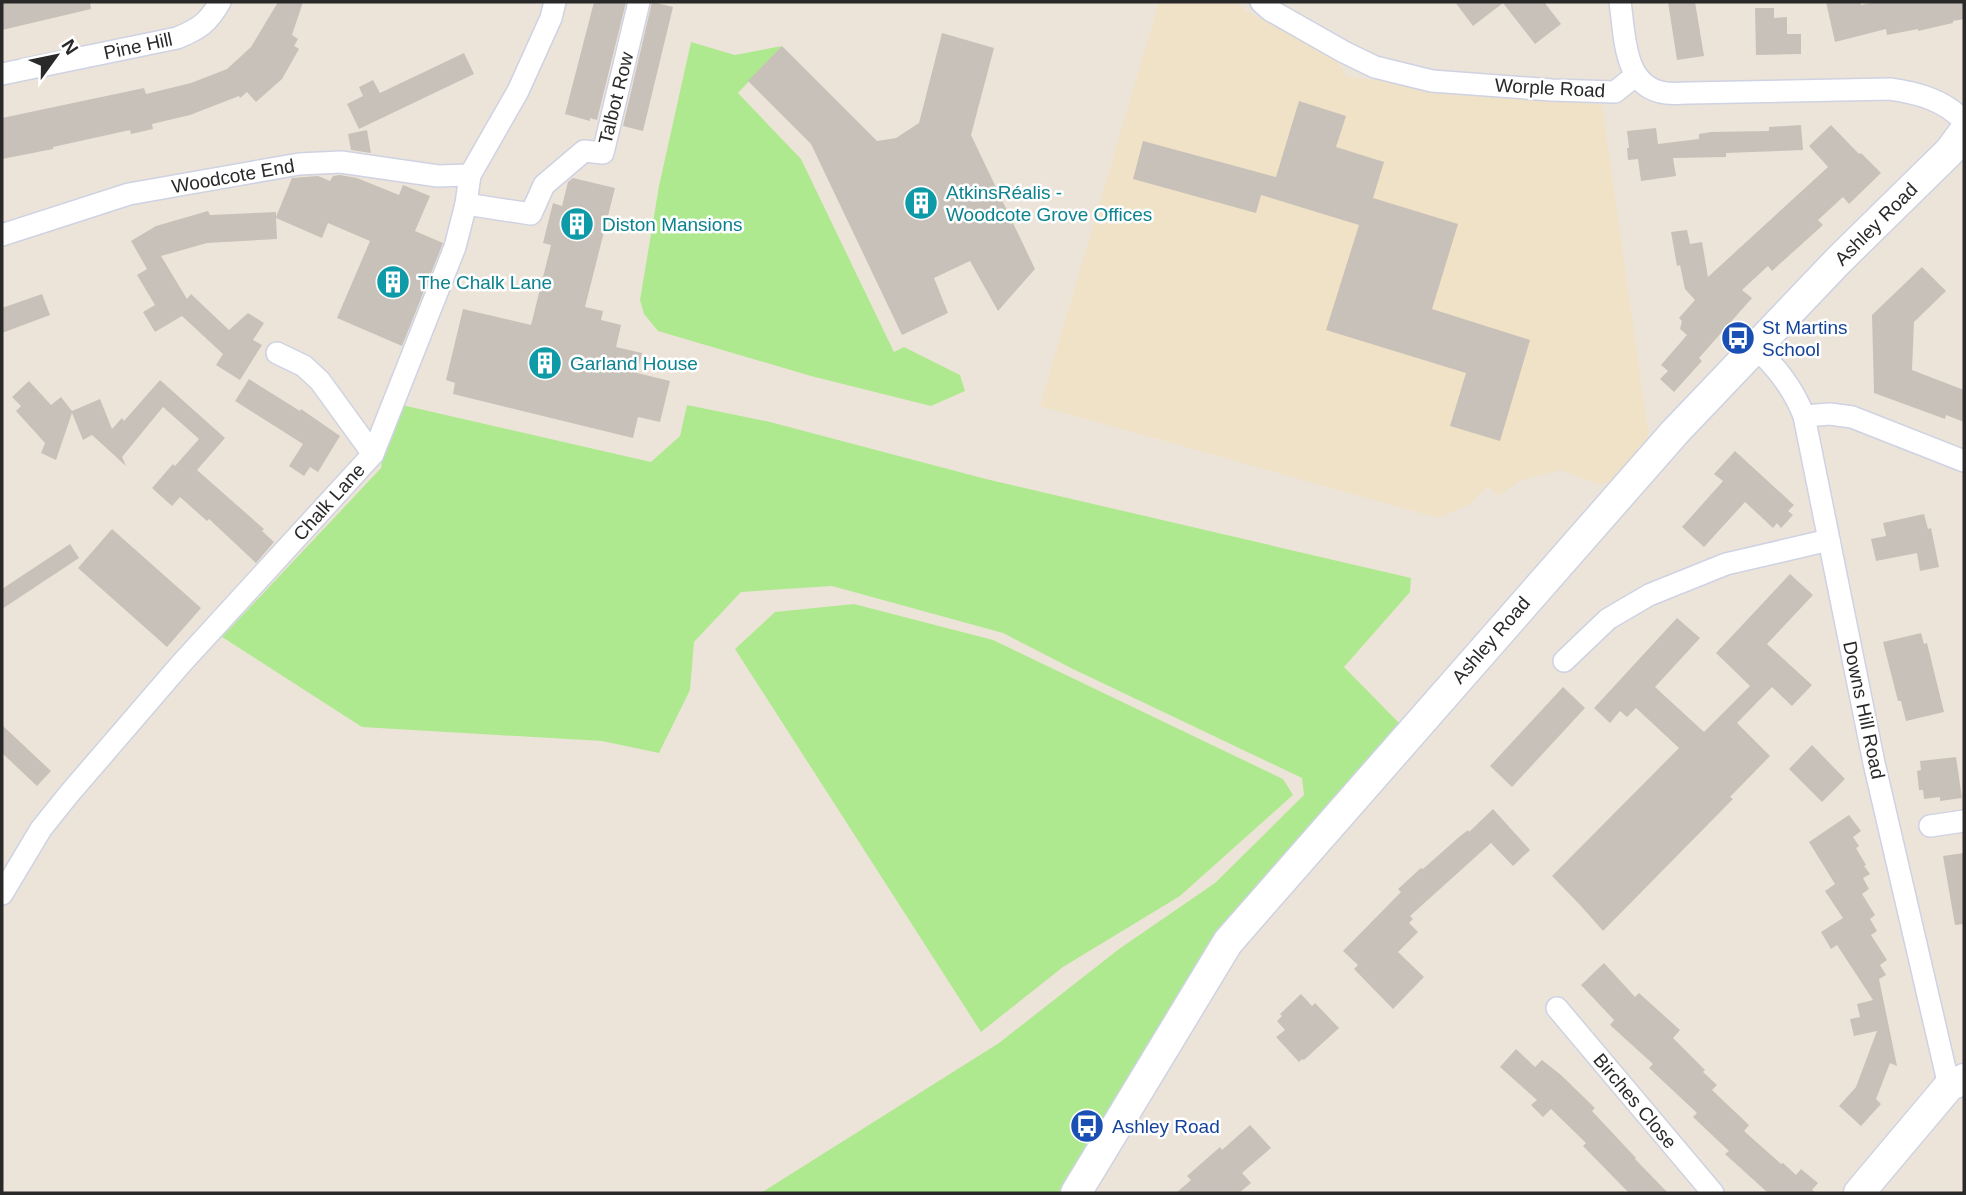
<svg xmlns="http://www.w3.org/2000/svg" width="1966" height="1195" font-family="Helvetica,sans-serif">
<style>
.education{fill:#f0e2c6}
.green{fill:#afe98f}
.building{fill:#c8c1b9}
.lines{fill:none;stroke-linecap:round;stroke-linejoin:round}
.minor-casing{stroke:#ced2e3;stroke-width:24}
.secondary-casing{stroke:#ced2e3;stroke-width:33}
.minor{stroke:#fff;stroke-width:21}
.secondary{stroke:#fff;stroke-width:30}
.labels{text-anchor:middle;dominant-baseline:central;stroke-width:5;stroke-linejoin:round;paint-order:stroke}
.street-label{font-size:19px;fill:#292929;stroke:#fff}
.culture-label{font-size:19px;fill:#0d838f;stroke:#fff;text-anchor:start}
.transit-label{font-size:19px;fill:#164399;stroke:#fff;text-anchor:start}
</style>
<rect width="100%" height="100%" fill="#ede4d9"/>
<path class="education" d="M1159,2H1237L1246,11L1336,59L1347,77L1602,105L1649,439L1610,482L1598,484L1560,470L1521,480L1498,496L1488,486L1470,504L1438,518L1040,406Z"/>
<g class="green">
<path d="M691,42L735,55L782,46L738,93L801,159L894,352L904,347L960,375L965,391L931,406L811,376L658,331L644,314L640,300L659,186Z"/>
<path d="M389,402L651,462L680,436L687,405L770,422L986,479L1411,578L1410,592L1344,667L1404,728L1190,984L1060,1193H761L999,1043L1119,949L1215,883L1304,795L1302,778L1073,669L1003,633L832,586L741,592L694,642L690,690L659,753L602,741L362,727L222,637L381,468Z"/>
<path d="M854,604L993,640L1283,779L1293,795L1180,896L1063,967L981,1032L735,649L775,612Z"/>
</g>
<g class="building">
<path d="M2,2H90L91,9L2,30Z"/>
<path d="M278,2H303L292,35L298,39L294,46L299,49L282,79L256,102L247,92L240,98L239,96L190,115L152,124L153,129L131,134L130,130L53,147V149L2,159V118L144,88L146,94L191,83L227,69L251,47Z"/>
<path d="M594,2H626L597,120L590,118V121L565,114Z"/>
<path d="M652,2L673,7L643,131L623,126Z"/>
<path d="M1455,2H1544L1561,24L1535,44L1503,3L1473,26Z"/>
<path d="M1668,2H1695L1704,56L1677,60Z"/>
<path d="M1826,2H1860L1861,5L1877,2H1964V19L1953,21V23L1918,31V29L1887,35L1886,29L1835,42Z"/>
<path d="M1755,8H1774V18L1787,17V34H1801V54L1756,55Z"/>
<path d="M942,33L994,48L971,135L1035,269L998,311L970,261L934,278L948,313L902,335L811,144L748,81L782,46L877,141L896,138L919,123Z"/>
<path d="M464,53L474,74L359,129L347,104L363,96L359,87L373,80L380,93Z"/>
<path d="M1299,101L1346,116L1336,147L1384,162L1373,198L1458,224L1432,309L1530,340L1500,441L1450,426L1466,373L1326,330L1359,225L1261,195L1256,213L1133,179L1143,141L1276,177Z"/>
<path d="M1801,125L1803,150L1726,153V157L1673,158L1676,176L1641,181L1638,159L1628,160L1627,148H1629L1627,131L1656,128L1658,144L1699,139V134L1711,132L1769,131V127Z"/>
<path d="M1831,125L1859,154L1861,153L1881,173L1849,204L1843,197L1818,220L1823,225L1772,271L1768,266L1742,290L1752,298L1699,358L1702,361L1674,392L1660,379L1668,371L1661,365L1687,335L1680,329L1682,321L1679,318L1695,300L1685,289L1680,265L1677,266L1671,232L1687,230L1690,244L1702,242L1708,277L1828,167L1809,146Z"/>
<path d="M367,130L371,153L351,150L348,134Z"/>
<path d="M340,175L357,178L399,195L403,185L430,196L415,231L443,243L402,346L337,318L370,241L328,223L322,238L276,218L277,239L207,243L161,256L187,299L191,294L229,330L248,313L264,323L253,340L262,345L240,380L216,365L223,354L182,316L155,332L143,312L155,305L137,275L147,269L131,241L156,226L208,211L210,215L276,212V217L292,178L318,176L330,181L333,176Z"/>
<path d="M573,178L615,188L585,307L603,311L601,320L621,325L616,347L642,353L637,373L670,381L660,422L638,417L633,438L453,394L455,383L446,380L463,309L531,325L551,245L543,243L553,203L562,206L568,182Z"/>
<path d="M1922,267L1946,291L1914,322L1912,370L1964,390V422L1946,415L1945,419L1874,393L1872,315Z"/>
<path d="M42,294L50,315L2,333V308Z"/>
<path d="M249,379L300,411L301,409L340,436L318,472L310,467L304,476L289,466L303,444L235,401Z"/>
<path d="M160,380L225,438L197,470L264,529L262,531L274,542L256,563L209,519L207,521L180,497L172,506L152,488L173,464L175,466L199,439L163,407L122,457L126,466L92,435L83,440L72,413L56,460L41,453L45,443L16,411L21,406L12,397L29,381L51,405L61,397L72,411L100,399L112,429L122,418L124,421Z"/>
<path d="M1735,451L1794,505L1788,511L1793,515L1781,528L1777,523L1773,528L1745,502L1704,547L1682,527L1723,481L1714,474Z"/>
<path d="M1924,514L1928,529L1931,528L1939,567L1920,571L1917,553L1876,561L1871,539L1886,536L1883,523Z"/>
<path d="M112,529L201,608L167,647L78,568Z"/>
<path d="M70,544L79,558L2,609V589Z"/>
<path d="M1790,574L1813,595L1767,644L1812,685L1792,706L1772,687L1737,723L1770,756L1730,797L1733,799L1603,931L1581,906L1552,876L1679,748L1636,708L1627,717L1620,711L1610,723L1594,708L1677,618L1700,638L1655,687L1704,732L1750,686L1716,653Z"/>
<path d="M1921,633L1924,644L1927,643L1944,712L1906,721L1901,701H1898L1883,642Z"/>
<path d="M1563,687L1585,708L1512,787L1490,766Z"/>
<path d="M2,725L51,771L37,786L2,753Z"/>
<path d="M1812,745L1845,779L1822,802L1789,769Z"/>
<path d="M1956,757L1962,798L1940,801V797L1924,799L1923,790H1919L1917,771L1921,770L1920,761Z"/>
<path d="M1493,809L1530,850L1513,866L1491,843L1410,916L1413,919L1409,923L1418,932L1398,952L1424,977L1393,1009L1354,969L1358,965L1343,951L1401,892L1398,889L1421,868L1423,869L1459,837L1468,830L1469,832Z"/>
<path d="M1849,815L1861,831L1853,837L1859,846L1856,848L1866,865L1864,866L1870,874L1863,878L1869,889L1862,894L1875,915L1870,919L1877,931L1871,935L1887,960L1880,965L1886,975L1879,979L1897,1066L1890,1063L1876,1099L1881,1104L1861,1126L1839,1106L1856,1087L1877,1031L1854,1036L1850,1019L1860,1017L1857,1004L1873,1000L1837,945L1831,949L1821,932L1843,918L1825,891L1835,884L1809,842Z"/>
<path d="M1964,853V924L1955,925L1943,856Z"/>
<path d="M1604,963L1635,997L1639,993L1680,1030L1673,1038L1705,1070L1703,1072L1717,1085L1712,1090L1749,1125L1744,1131L1781,1164L1783,1163L1796,1175L1801,1169L1818,1183L1812,1190L1816,1193H1768L1725,1154L1729,1151L1693,1117L1697,1113L1649,1068L1653,1064L1610,1025L1614,1020L1581,985Z"/>
<path d="M1301,994L1312,1006L1315,1003L1339,1028L1304,1060L1302,1059L1299,1062L1276,1037L1285,1030L1277,1021L1282,1016L1280,1014Z"/>
<path d="M1516,1049L1535,1067L1542,1060L1561,1075L1595,1108L1592,1111L1636,1158L1635,1159L1668,1193H1629L1583,1146L1586,1143L1551,1109L1543,1117L1531,1105L1537,1100L1500,1067Z"/>
<path d="M1250,1125L1271,1148L1242,1173L1251,1183L1239,1193H1176L1191,1180L1187,1176L1220,1147L1222,1150Z"/>
</g>
<g class="lines">
<g class="minor-casing">
<g id="minor">
<path d="M1261,2L1270,10L1344,52L1375,67L1432,81L1552,90L1615,92L1635,76"/>
<path d="M1620,2C1625,35 1623,88 1666,93C1674,94 1681,93 1689,93L1890,89C1918,93 1944,100 1964,121"/>
<path d="M2,74L177,38C199,29 208,23 220,2"/>
<path d="M466,204L531,214L544,185L584,151L603,153L639,2"/>
<path d="M2,235L129,194L299,164L341,162L438,176L470,175"/>
<path d="M1755,347C1777,368 1793,388 1804,416L1874,763L1949,1086"/>
<path d="M277,353L304,366L320,381L373,454"/>
<path d="M1804,416L1830,414L1852,417L1964,461"/>
<path d="M1564,661L1608,619L1649,595L1726,564L1829,540"/>
<path d="M1930,826L1964,821"/>
<path d="M2,894L41,829L69,794L180,665L373,454L455,247L466,204L470,175L518,91L551,18L555,2"/>
<path d="M1557,1008L1713,1193"/>
</g>
</g>
<g class="secondary-casing">
<g id="secondary">
<path d="M1076,1193L1228,942L1675,432L1839,260L1950,151L1964,132"/>
<path d="M1859,1193L1949,1086L1964,1079"/>
</g>
</g>
<use href="#minor" class="minor"/>
<use href="#secondary" class="secondary"/>
</g>
<defs>
<g id="building-disc" transform="scale(1.75)"><circle r="9.5" fill="#0f9aa8" stroke="#fff"/><path d="M-4-6H4V6H1V3H-1V6H-4ZM-2.5-4.3h1.7v1.8h-1.7ZM.8-4.3h1.7v1.8H.8ZM-2.5-1h1.7V.8h-1.7ZM.8-1h1.7V.8H.8Z" fill="#fff"/></g>
<g id="bus-disc" transform="scale(1.75)"><circle r="9.5" fill="#1a4fb4" stroke="#fff"/><path d="M-5-6H5V4H4V6H2V4H-2V6H-4V4H-5ZM-3.5-4V0h7V-4ZM-3.5 1.2v1.5H-2V1.2ZM2 1.2v1.5H3.5V1.2Z" fill="#fff"/></g>
</defs>
<g fill-rule="evenodd">
<use href="#building-disc" x="921" y="203"/>
<use href="#building-disc" x="577" y="224"/>
<use href="#building-disc" x="393" y="282"/>
<use href="#bus-disc" x="1738" y="338"/>
<use href="#building-disc" x="545" y="363"/>
<use href="#bus-disc" x="1087" y="1126"/>
</g>
<g class="labels">
<g class="street-label">
<text transform="translate(138 46) rotate(-12)">Pine Hill</text>
<text transform="translate(1550 88) rotate(3)">Worple Road</text>
<text transform="translate(616 98) rotate(-76)">Talbot Row</text>
<text transform="translate(233 176) rotate(-10)">Woodcote End</text>
<text transform="translate(1876 224) rotate(-45)">Ashley Road</text>
<text transform="translate(329 502) rotate(-48)">Chalk Lane</text>
<text transform="translate(1491 640) rotate(-49)">Ashley Road</text>
<text transform="translate(1864 710) rotate(78)">Downs Hill Road</text>
<text transform="translate(1635 1101) rotate(50)">Birches Close</text>
</g>
<g class="culture-label">
<text x="946" y="192">AtkinsRéalis -<tspan x="946" dy="22">Woodcote Grove Offices</tspan></text>
<text x="602" y="224">Diston Mansions</text>
<text x="418" y="282">The Chalk Lane</text>
<text x="570" y="363">Garland House</text>
</g>
<g class="transit-label">
<text x="1762" y="327">St Martins<tspan x="1762" dy="22">School</tspan></text>
<text x="1112" y="1126">Ashley Road</text>
</g>
</g>
<rect width="1966" height="1195" fill="none" stroke="#292929" stroke-width="7"/>
<g transform="translate(56 56) rotate(57)" stroke="#ffffff" stroke-width="5" paint-order="stroke">
<path d="M0-5L12 26L0 18L-12 26Z" fill="#292929"/>
<text y="-10" font-size="19" font-weight="bold" text-anchor="middle" fill="#292929">N</text>
</g>
</svg>
